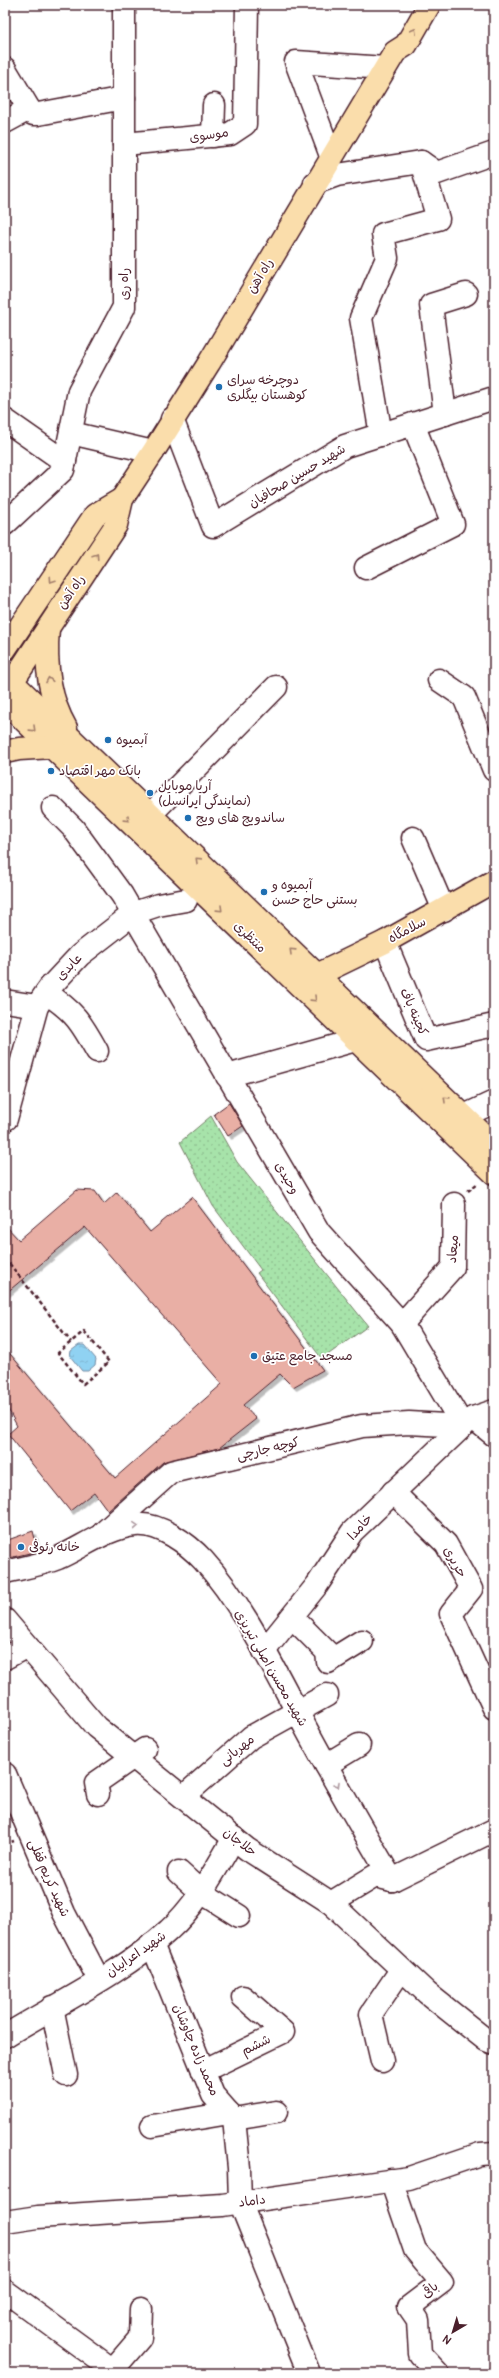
<svg xmlns="http://www.w3.org/2000/svg" width="499" height="2378" font-family="Pangolin,'Playpen Sans Arabic',sans-serif">
<style>
.grass{fill:url(#grass-dots);stroke:#78816a}
.water{fill:url(#water-ripples);stroke:#748aa2}
.building{fill:#e9afa5;stroke:#4a1f2b;filter:url(#shadow)}
.lines{fill:none;stroke-linecap:round;stroke-linejoin:round}
.minor-casing{stroke:#4a1f2b;stroke-width:25}
.major-casing{stroke:#4a1f2b;stroke-width:25}
.path{stroke:#4a1f2b;stroke-width:2.5;stroke-dasharray:4 3;stroke-linecap:butt}
.minor{stroke:#fff;stroke-width:22}
.major{stroke:#faddab;stroke-width:22}
.oneway{stroke:#a27e6b}
.oneway2{stroke:#ae9aa0}
.poi-dot{fill:#1f6fb2;stroke:#fff;stroke-width:1.5}
.labels{text-anchor:middle;dominant-baseline:central;stroke-width:3.5;stroke-linejoin:round;paint-order:stroke}
.street-label{font-size:13px;fill:#4a1f2b;stroke:#fff}
.poi-label{font-size:13px;fill:#4a1f2b;stroke:#fff;text-anchor:start}
</style>
<defs>
<pattern id="grass-dots" width="8" height="8" patternUnits="userSpaceOnUse"><rect width="8" height="8" fill="#a7e3aa"/><path d="M2 2h.1M6 6h.1" fill="none" stroke="#91c292" stroke-width="1.8" stroke-linecap="round"/></pattern>
<pattern id="water-ripples" width="26" height="14" patternUnits="userSpaceOnUse"><rect width="26" height="14" fill="#90d2f2"/><path d="M2 4q2-2 4 0t4 0M15 11q2-2 4 0t4 0" fill="none" stroke="#7eb4d0"/></pattern>
<filter id="shadow"><feDropShadow dx="3.5" dy="3.5" stdDeviation="0" flood-color="#0004"/></filter>
</defs>
<rect width="100%" height="100%" fill="#fff"/>
<filter id="ink" filterUnits="userSpaceOnUse"><feTurbulence type="fractalNoise" baseFrequency=".025" numOctaves="2"/><feDisplacementMap in="SourceGraphic" scale="8" xChannelSelector="R" yChannelSelector="G"/><feConvolveMatrix kernelMatrix="1 2 1 2 8 2 1 2 1" color-interpolation-filters="sRGB"/></filter>
<g filter="url(#ink)">
<path class="grass" d="M211,1116L237,1162L368,1326L322,1359L257,1273L261,1270L213,1206L180,1142Z"/>
<path class="water" d="M79,1345H84L96,1359L95,1365L88,1371H82L70,1356L71,1351Z"/>
<g class="building">
<path d="M229,1103L243,1126L228,1136L214,1114Z"/>
<path d="M77,1190L95,1191L104,1204L117,1192L150,1232L192,1197L323,1370L293,1387L280,1374L243,1405L256,1419L219,1448L163,1462L108,1511L94,1492L70,1511L8,1434L17,1426L8,1409L5,1348L115,1478L222,1384L85,1227L5,1294V1225L19,1240Z"/>
<path d="M33,1531L38,1551L5,1559V1541Z"/>
</g>
<g class="lines">
<g class="minor-casing">
<g id="minor">
<path d="M5,69L29,109"/>
<path d="M5,122L29,109L33,114H38L124,98"/>
<path d="M213,136L214,105"/>
<path d="M124,144L230,134L245,124L247,5"/>
<path d="M331,156L296,62L385,68"/>
<path d="M315,183L337,175L421,162L437,173L494,153"/>
<path d="M445,414L431,305L466,294"/>
<path d="M172,419L213,526L345,446L494,398"/>
<path d="M5,420L65,462"/>
<path d="M71,433L153,452"/>
<path d="M381,435L361,318L387,258L383,234L438,219L421,162"/>
<path d="M5,524L63,470L79,391L124,307V5"/>
<path d="M366,568L453,524L413,424"/>
<path d="M439,680L464,697L494,770"/>
<path d="M53,808L73,828L122,895L319,1232L402,1324L463,1426"/>
<path d="M150,815L276,687"/>
<path d="M413,838L444,910"/>
<path d="M385,942L426,1040L494,1025"/>
<path d="M46,993C74,1011 81,1022 97,1051"/>
<path d="M5,1001L37,1006L50,987L80,955L134,913L158,905L186,900"/>
<path d="M227,1076L356,1040"/>
<path d="M6,1119L37,1006"/>
<path d="M451,1128L464,1116L494,1102"/>
<path d="M402,1324L453,1267L454,1204"/>
<path d="M473,1418L494,1435"/>
<path d="M393,1492L446,1544L471,1589L451,1614L494,1708"/>
<path d="M103,1533L171,1472L362,1426L409,1423L463,1426"/>
<path d="M5,1572C22,1568 41,1565 58,1558C83,1547 107,1528 135,1525C159,1522 188,1544 203,1560C243,1604 273,1667 301,1719C330,1774 361,1827 392,1880"/>
<path d="M292,1617L327,1652L328,1662L362,1641"/>
<path d="M5,1620L96,1727L247,1849L331,1903L427,1993L486,2040L494,2043"/>
<path d="M264,1651L317,1585L352,1532L463,1426L473,1418L494,1411"/>
<path d="M5,1658L27,1646"/>
<path d="M326,1765L359,1745"/>
<path d="M5,1774L64,1913L99,1980"/>
<path d="M98,1794L96,1783L145,1749"/>
<path d="M183,1797L251,1737L327,1695"/>
<path d="M179,1872L201,1892L239,1916"/>
<path d="M392,1880L494,1830"/>
<path d="M331,1903L375,1876L392,1880"/>
<path d="M152,1944L213,2095L234,2119L239,2168L240,2202L309,2373"/>
<path d="M52,2007L66,2075"/>
<path d="M5,2036C59,2003 123,1973 169,1930C197,1905 215,1870 234,1838"/>
<path d="M382,2061L371,2014L401,1970"/>
<path d="M203,2071L283,2032L243,1997"/>
<path d="M234,2119L276,2112"/>
<path d="M152,2126L229,2113"/>
<path d="M391,2180L415,2250L442,2282L409,2307L418,2320L420,2354L438,2373"/>
<path d="M5,2222L38,2217L222,2205L409,2178L480,2154L494,2153"/>
<path d="M5,2291L113,2370"/>
<path d="M110,2373L140,2338L141,2309"/>
</g>
</g>
<g class="major-casing">
<g id="major">
<path d="M48,628C45,663 48,697 66,728"/>
<path d="M5,649L95,515L122,499"/>
<path d="M5,675L494,1145"/>
<path d="M5,693L116,525L122,499L153,452L209,363L395,52L406,45L429,5"/>
<path d="M5,702L494,1173"/>
<path d="M5,752L19,749L53,747"/>
<path d="M317,975L385,942L494,881"/>
</g>
</g>
<g class="path">
<path d="M468,1191L478,1183"/>
<path d="M5,1258L71,1342"/>
<path d="M84,1331L109,1362L83,1384L58,1353Z"/>
<path d="M5,1844L14,1841"/>
<path d="M5,1850L9,1863L5,1864"/>
</g>
<use href="#minor" class="minor"/>
<use href="#major" class="major"/>
</g>
<defs><path id="oneway-chevron" d="M-2-3.5L2.5 0L-2 3.5" fill="none" stroke-width="1.6" stroke-linecap="round" stroke-linejoin="round"/></defs>
<g class="oneway">
<use href="#oneway-chevron" transform="translate(414 31) rotate(-60)"/>
<use href="#oneway-chevron" transform="translate(96 556) rotate(-56)"/>
<use href="#oneway-chevron" transform="translate(52 580) rotate(124)"/>
<use href="#oneway-chevron" transform="translate(49 680) rotate(-101)"/>
<use href="#oneway-chevron" transform="translate(33 729) rotate(44)"/>
<use href="#oneway-chevron" transform="translate(127 819) rotate(44)"/>
<use href="#oneway-chevron" transform="translate(198 860) rotate(-136)"/>
<use href="#oneway-chevron" transform="translate(220 909) rotate(44)"/>
<use href="#oneway-chevron" transform="translate(292 951) rotate(-136)"/>
<use href="#oneway-chevron" transform="translate(314 999) rotate(44)"/>
<use href="#oneway-chevron" transform="translate(446 1099) rotate(-136)"/>
</g>
<g class="oneway2">
<use href="#oneway-chevron" transform="translate(136 1526) rotate(-4)"/>
<use href="#oneway-chevron" transform="translate(337 1785) rotate(60)"/>
</g>
</g>
<g class="poi-dot">
<circle cx="219" cy="387" r="4"/>
<circle cx="108" cy="740" r="4"/>
<circle cx="51" cy="771" r="4"/>
<circle cx="150" cy="793" r="4"/>
<circle cx="188" cy="818" r="4"/>
<circle cx="264" cy="892" r="4"/>
<circle cx="254" cy="1356" r="4"/>
<circle cx="21" cy="1547" r="4"/>
</g>
<g class="labels">
<g class="street-label">
<text transform="translate(209 135) rotate(-8)">موسوی</text>
<text transform="translate(260 276) rotate(-59)">راه آهن</text>
<text transform="translate(124 284) rotate(-90)">راه ری</text>
<text transform="translate(297 476) rotate(-31)">شهید حسین صحافیان</text>
<text transform="translate(71 592) rotate(-56)">راه آهن</text>
<text transform="translate(407 930) rotate(-28)">سلامگاه</text>
<text transform="translate(250 937) rotate(44)">منتظری</text>
<text transform="translate(69 967) rotate(-46)">عابدی</text>
<text transform="translate(414 1012) rotate(66)">کجینه باف</text>
<text transform="translate(287 1178) rotate(60)">وحیدی</text>
<text transform="translate(453 1249) rotate(-85)">میعاد</text>
<text transform="translate(268 1449) rotate(-13)">کوچه جارچی</text>
<text transform="translate(360 1527) rotate(-48)">خامدا</text>
<text transform="translate(455 1562) rotate(60)">حریری</text>
<text transform="translate(271 1668) rotate(60)">شهید محسن اصلی تبریزی</text>
<text transform="translate(237 1750) rotate(-39)">مهربانی</text>
<text transform="translate(240 1842) rotate(37)">حلاجان</text>
<text transform="translate(49 1878) rotate(66)">شهید کریم قفلی</text>
<text transform="translate(136 1954) rotate(-35)">شهید اعرابیان</text>
<text transform="translate(256 2045) rotate(-26)">ششم</text>
<text transform="translate(196 2050) rotate(67)">محمد زاده چاوشان</text>
<text transform="translate(252 2201) rotate(-8)">داماد</text>
<text transform="translate(430 2290) rotate(-40)">باقی</text>
</g>
<g class="poi-label">
<text x="227" y="380">دوچرخه سرای<tspan x="227" dy="15">کوهستان بیگلری</tspan></text>
<text x="116" y="740">آبمیوه</text>
<text x="59" y="771">بانک مهر اقتصاد</text>
<text x="158" y="786">آریا موبایل<tspan x="158" dy="15">(نمایندگی ایرانسل)</tspan></text>
<text x="196" y="818">ساندویچ های ویچ</text>
<text x="272" y="885">آبمیوه و<tspan x="272" dy="15">بستنی حاج حسن</tspan></text>
<text x="262" y="1356">مسجد جامع عتیق</text>
<text x="29" y="1547">خانه رئوفی</text>
</g>
</g>
<rect width="499" height="2378" fill="none" stroke="#fff" stroke-width="20"/>
<rect x="10" y="10" width="479" height="2358" fill="none" stroke="#4a1f2b" stroke-width="1.5" filter="url(#ink)"/>
<g transform="translate(453 2332) rotate(218)" stroke="#ffffff" stroke-width="3" paint-order="stroke">
<path d="M0-3L7 15L0 10L-7 15Z" fill="#4a1f2b"/>
<text y="-6" font-size="11" font-weight="bold" text-anchor="middle" fill="#4a1f2b">N</text>
</g>
</svg>
